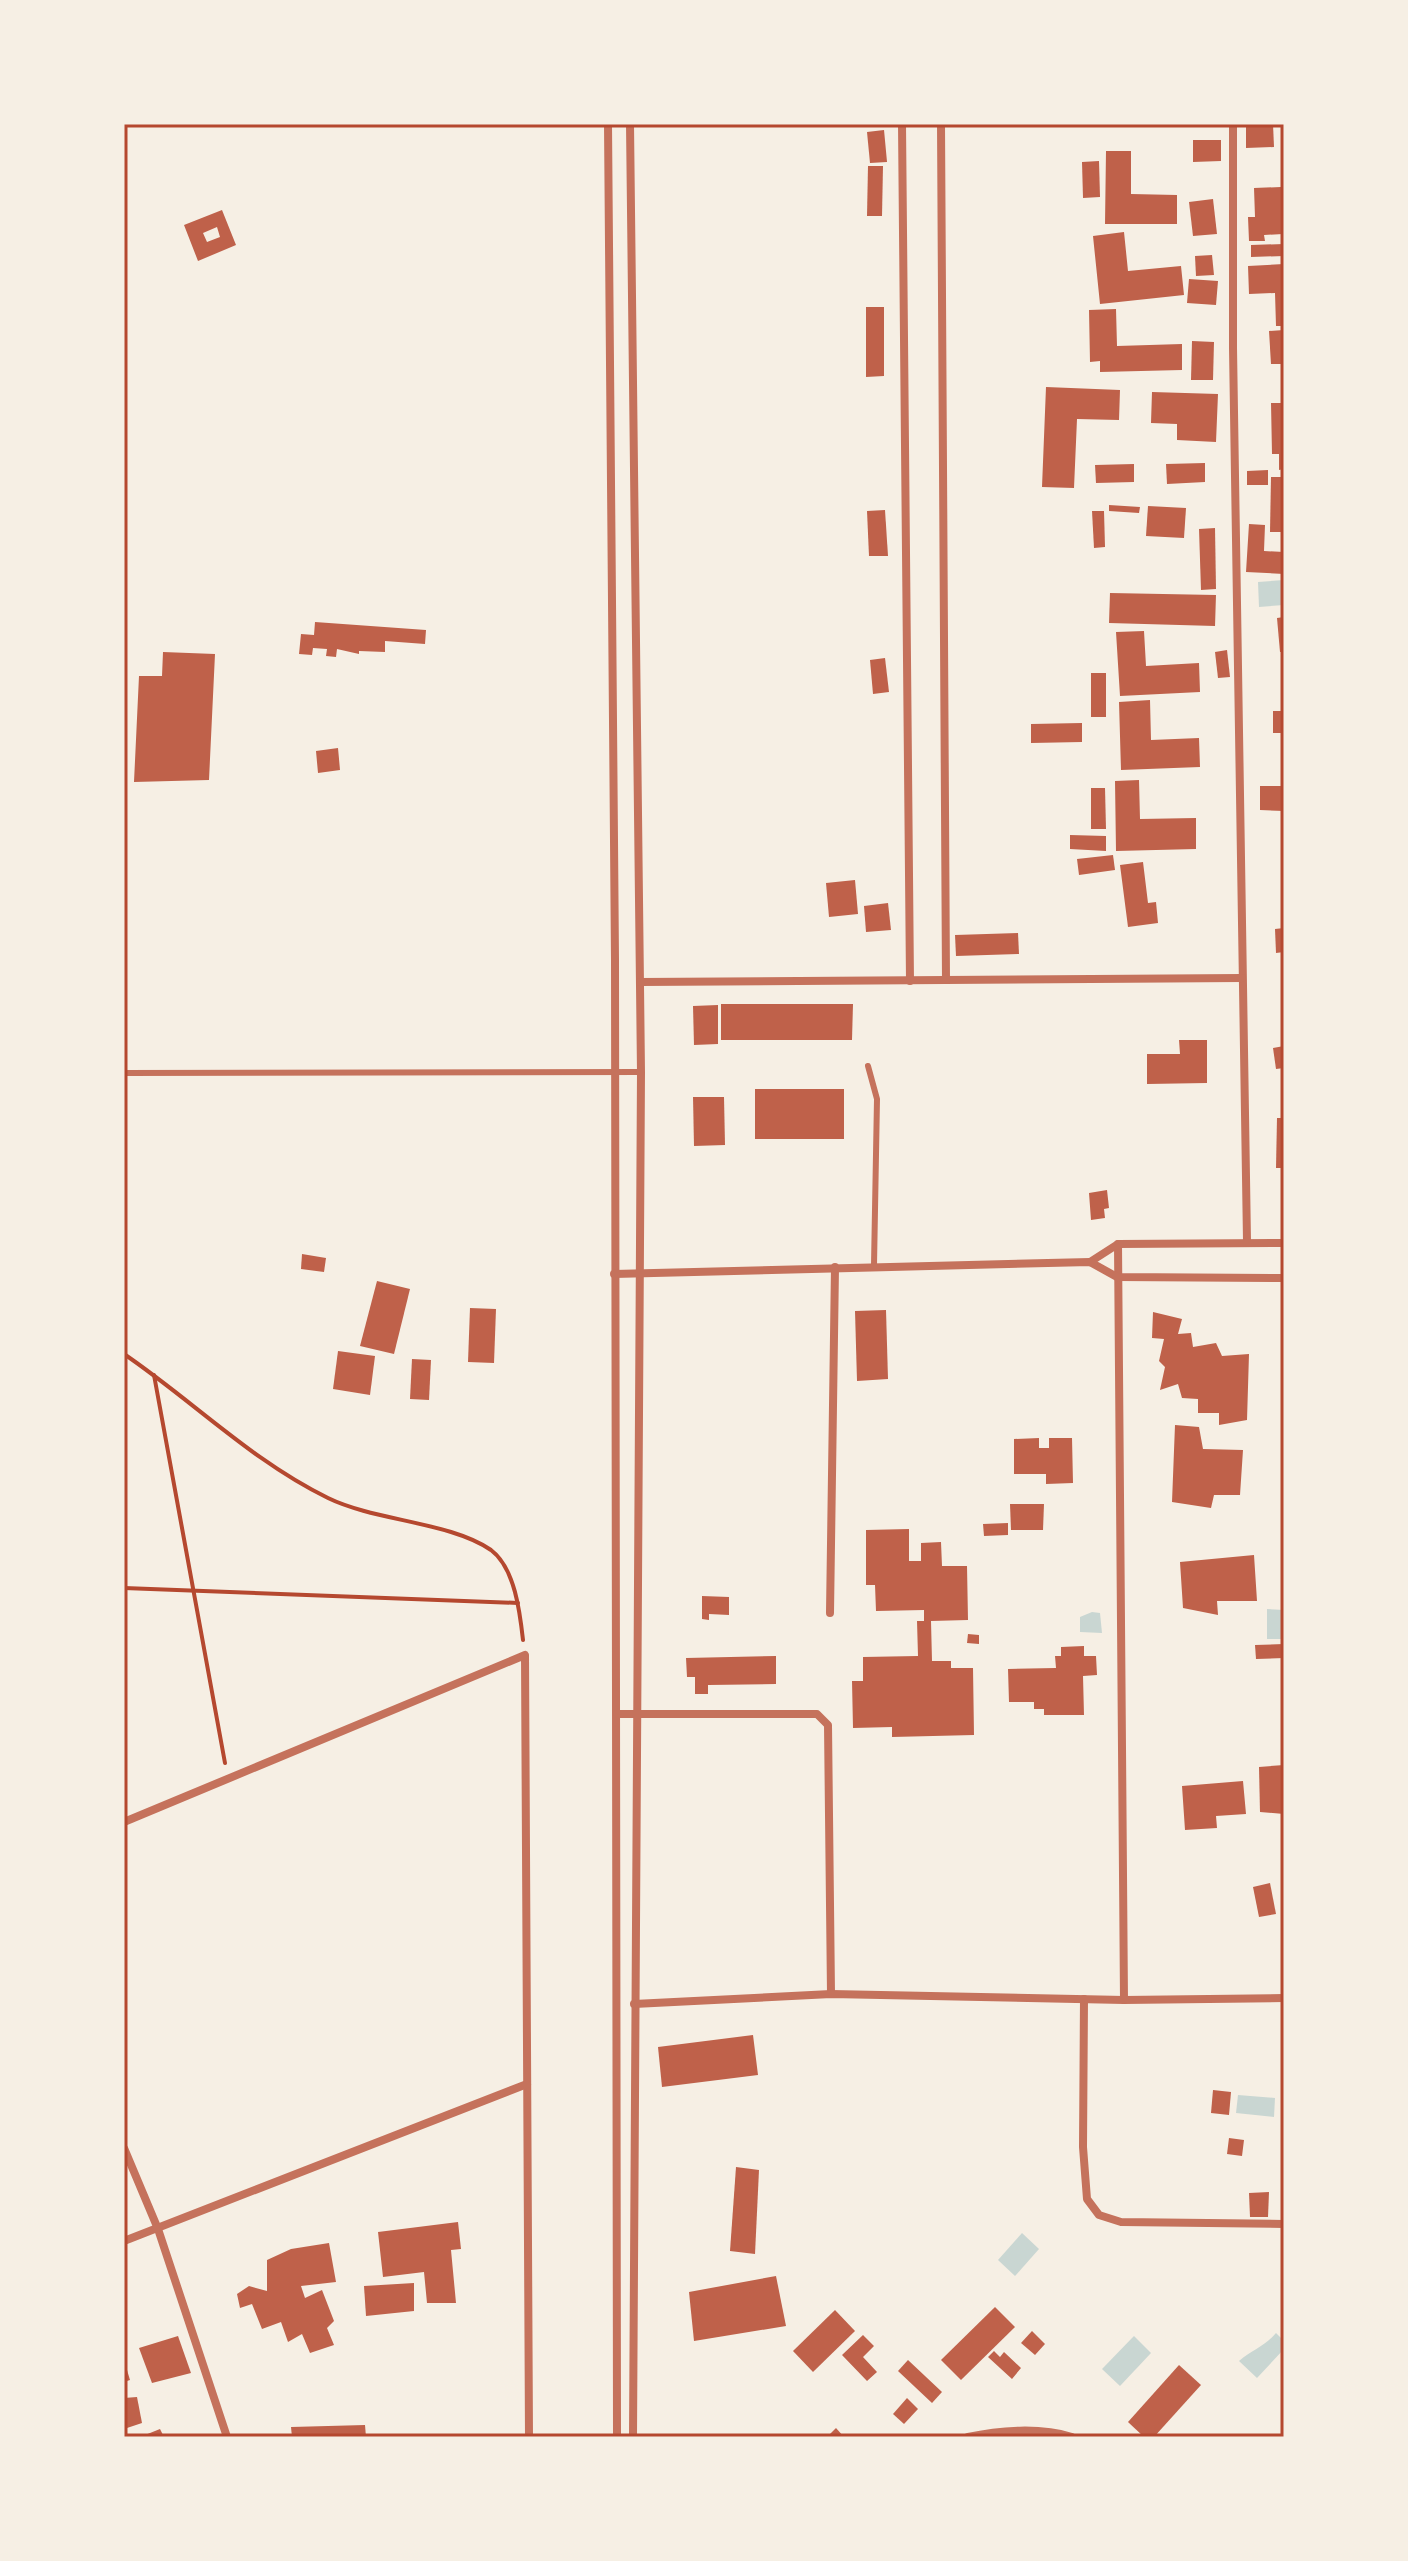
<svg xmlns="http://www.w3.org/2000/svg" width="1408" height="2561" font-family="Inter,sans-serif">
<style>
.water{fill:#c9d6d2}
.building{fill:#bf614a;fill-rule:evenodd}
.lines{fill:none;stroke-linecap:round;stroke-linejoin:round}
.path{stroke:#b5482f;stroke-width:4}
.service{stroke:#c5725c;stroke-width:6}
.minor{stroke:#c5725c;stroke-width:8}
.neatline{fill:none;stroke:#b5482f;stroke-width:3}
</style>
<rect width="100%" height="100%" fill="#f6efe4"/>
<g class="water">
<path d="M1284,580V605L1259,607L1258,582Z"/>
<path d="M1267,1609L1284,1610V1639H1267Z"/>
<path d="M1092,1612L1100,1613L1102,1633L1080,1632V1617Z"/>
<path d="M1238,2095L1275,2098L1274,2117L1236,2113Z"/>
<path d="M1022,2233L1039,2249L1015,2276L998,2260Z"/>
<path d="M1276,2333L1284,2341V2349L1257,2378L1239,2361C1252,2350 1265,2346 1276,2333Z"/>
<path d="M1134,2336L1151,2353L1120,2386L1102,2369Z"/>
</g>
<g class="building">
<path d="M1246,124H1273L1274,147L1246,148Z"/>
<path d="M884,130L887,162L870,163L867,132Z"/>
<path d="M1193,140H1221V161L1193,162Z"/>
<path d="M1106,151H1131V194L1177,195V224H1105Z"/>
<path d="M1099,161L1100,197L1083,198L1082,162Z"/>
<path d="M868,166H883L882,216H867Z"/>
<path d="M1281,187L1283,234L1264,235L1265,241H1249L1248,217H1255L1254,188Z"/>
<path d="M1213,199L1217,234L1193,236L1189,202Z"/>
<path d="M222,210L236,245L198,261L184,225ZM217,227L220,237L207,242L203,233Z"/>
<path d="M1124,232L1128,271L1181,266L1184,295L1100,304L1093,236Z"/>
<path d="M1284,244V256L1251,257V245Z"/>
<path d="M1212,255L1214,275L1196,276L1195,256Z"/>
<path d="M1284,264V326H1276L1275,293L1249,294L1248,266Z"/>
<path d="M1189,279L1218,281L1216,305L1187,303Z"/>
<path d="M866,307H884V376L866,377Z"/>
<path d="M1116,309L1117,346L1182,344V370L1100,372V361L1090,362L1089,310Z"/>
<path d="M1284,330V364H1271L1269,331Z"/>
<path d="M1192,341L1214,342L1213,380H1191Z"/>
<path d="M1046,387L1120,390L1119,420L1077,419L1074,488L1042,487Z"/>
<path d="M1152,392L1218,394L1216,442L1177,440V424L1151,423Z"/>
<path d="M1271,403H1284V469L1279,470V454H1272Z"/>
<path d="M1205,463V482L1167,484L1166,464Z"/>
<path d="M1134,464V482L1096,483L1095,465Z"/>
<path d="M1268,470V485H1247V471Z"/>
<path d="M1271,477H1284V532H1270Z"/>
<path d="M1109,505L1140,507L1139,513L1109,511Z"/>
<path d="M1148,506L1186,508L1184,538L1146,536Z"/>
<path d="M885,510L888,556H869L867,511Z"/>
<path d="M1092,511H1104L1105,547L1094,548Z"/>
<path d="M1249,524L1265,525L1264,551L1284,552V574L1246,572Z"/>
<path d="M1215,528L1216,589L1201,590L1199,529Z"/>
<path d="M1110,593L1216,595L1215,626L1109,623Z"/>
<path d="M1284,617V652H1280L1277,618Z"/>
<path d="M315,622L426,630L425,644L385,641V652L359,651V654L337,649L336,657L326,656L327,649L313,648L312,655L299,654L301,634L314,635Z"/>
<path d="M1144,631L1146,666L1199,663L1200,692L1120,696L1116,632Z"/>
<path d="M1227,650L1230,677L1218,678L1215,652Z"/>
<path d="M163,652L215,654L209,780L134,782L139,676H162Z"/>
<path d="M885,658L889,692L873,694L870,660Z"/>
<rect x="1091" y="673" width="15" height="44"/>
<path d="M1150,700L1151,740L1199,738L1200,767L1121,770L1119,702Z"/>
<rect x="1273" y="711" width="11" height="22"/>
<path d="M1082,723V742L1031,743V724Z"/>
<path d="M338,748L340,770L318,773L316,751Z"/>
<path d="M1139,780L1140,819L1196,818V849L1116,851L1115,781Z"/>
<path d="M1260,786H1284V811L1260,810Z"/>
<path d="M1091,788H1105L1106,829H1091Z"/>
<path d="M1070,835L1106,836V851L1070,849Z"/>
<path d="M1113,855L1115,870L1079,875L1077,859Z"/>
<path d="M1143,862L1148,903L1156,902L1158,923L1128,927L1120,865Z"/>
<path d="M855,880L858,914L829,917L826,883Z"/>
<path d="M888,903L891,930L866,932L864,906Z"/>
<path d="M1284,928V952L1276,953L1275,929Z"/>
<path d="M1018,933L1019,954L956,956L955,935Z"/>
<path d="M721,1004H853L852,1040H721Z"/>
<path d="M718,1005V1044L694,1045L693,1006Z"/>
<path d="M1179,1040H1207V1083L1147,1084V1054H1180Z"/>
<path d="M1284,1046V1068L1276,1069L1273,1048Z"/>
<rect x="755" y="1089" width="89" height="50"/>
<path d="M693,1097H724L725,1145L694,1146Z"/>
<path d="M1277,1118H1284V1168H1276Z"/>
<path d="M1107,1190L1109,1208L1104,1209L1105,1218L1091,1220L1089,1193Z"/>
<path d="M302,1254L326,1258L324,1272L301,1269Z"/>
<path d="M377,1281L410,1289L394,1354L360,1346Z"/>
<path d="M470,1308L496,1309L494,1363L468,1362Z"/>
<path d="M886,1310L888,1379L857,1381L855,1311Z"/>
<path d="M1153,1312L1182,1319L1178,1334L1191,1333L1193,1347L1216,1343L1222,1356L1249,1354L1247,1420L1219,1425V1413H1198V1399L1182,1398L1178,1384L1160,1390L1165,1367L1159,1361L1164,1339L1152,1338Z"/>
<path d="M338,1351L375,1356L370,1395L333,1389Z"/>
<path d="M412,1359L431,1360L429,1400L410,1399Z"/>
<path d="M1175,1425L1199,1427L1203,1449L1243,1450L1240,1495H1214L1211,1508L1172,1502Z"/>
<path d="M1039,1438V1448H1049V1438H1072L1073,1483L1046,1484V1474H1014V1439Z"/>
<path d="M1010,1504H1044L1043,1530H1011Z"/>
<path d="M1008,1523V1535L984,1536L983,1524Z"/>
<path d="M909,1529V1561H921V1543L941,1542L942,1566H967L968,1620L931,1621L932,1661H951V1668H973L974,1735L892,1737V1727L853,1728L852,1681H863V1657L918,1656L917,1621H924V1610L876,1611L875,1585H866V1530Z"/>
<path d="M1254,1555L1257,1601H1217L1218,1615L1183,1608L1180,1562Z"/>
<path d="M702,1596L729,1597V1615L709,1614V1620L702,1619Z"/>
<path d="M968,1634L979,1635V1644L967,1643Z"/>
<path d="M1284,1644V1658L1256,1659L1255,1645Z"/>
<path d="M1084,1646V1656H1096L1097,1675L1083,1676L1084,1715H1044V1709H1034V1702H1009L1008,1669L1056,1668L1055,1656H1061V1647Z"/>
<path d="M776,1656V1684L708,1685V1694H695V1677H687L686,1658Z"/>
<path d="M1284,1765V1814L1260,1812L1259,1767Z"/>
<path d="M1243,1781L1246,1814L1216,1816L1217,1828L1185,1830L1182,1786Z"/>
<path d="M1270,1883L1276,1914L1259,1917L1253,1887Z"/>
<path d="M753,2035L758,2075L662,2087L658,2047Z"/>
<path d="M1213,2090L1231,2092L1229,2115L1211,2113Z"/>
<path d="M1229,2138L1244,2140L1242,2156L1227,2154Z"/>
<path d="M736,2167L759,2170L755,2254L730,2251Z"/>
<path d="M1269,2192L1268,2217H1250L1249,2193Z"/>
<path d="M458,2222L461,2249L451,2250L456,2303H427L424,2272L383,2277L378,2232Z"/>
<path d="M329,2243L336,2282L301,2286L305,2298L322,2290L334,2321L327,2328L334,2345L310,2353L302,2334L288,2342L281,2322L262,2329L252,2304L240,2308L237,2294L249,2286L267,2291V2260L291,2249Z"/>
<path d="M776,2276L786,2326L694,2341L689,2292Z"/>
<path d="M414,2283V2311L366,2316L364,2286Z"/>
<path d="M995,2307L1015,2327L961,2380L941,2360Z"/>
<path d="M835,2310L855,2331L813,2372L793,2351Z"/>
<path d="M1032,2331L1045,2344L1035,2355L1021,2343Z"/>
<path d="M863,2335L874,2346L863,2357L877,2372L867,2381L842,2355Z"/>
<path d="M178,2336L191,2373L152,2383L139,2348Z"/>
<path d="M994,2351L1000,2357L1004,2352L1021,2368L1012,2379L988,2357Z"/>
<path d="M124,2360L130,2380L124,2382Z"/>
<path d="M908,2360L942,2392L932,2403L898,2371Z"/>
<path d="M1179,2365L1201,2385L1154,2437H1144L1128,2422Z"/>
<path d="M137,2397L142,2423L124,2429V2398Z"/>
<path d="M907,2398L918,2409L904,2424L893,2414Z"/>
<path d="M365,2425L366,2437H292L291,2427Z"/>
<path d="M836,2428L844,2437H827Z"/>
<path d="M160,2429L164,2437H140Z"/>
</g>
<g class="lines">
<g class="path">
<path d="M124,1354C193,1401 252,1461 328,1498C375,1521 451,1522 491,1550C515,1568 520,1613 523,1640"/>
<path d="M154,1375L225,1763"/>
<path d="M124,1588L518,1603"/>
</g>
<g class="service">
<path d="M868,1066L877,1099L874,1265"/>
<path d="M124,1073L641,1072"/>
</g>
<g class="minor">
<path d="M608,124L615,960L617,2437"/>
<path d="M630,124L641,1072L633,2437"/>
<path d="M902,124L910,981"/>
<path d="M941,124L946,980"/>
<path d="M1233,124V348L1247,1241"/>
<path d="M640,982L1242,978"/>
<path d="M1118,1244L1124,2000"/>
<path d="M1090,1262L1118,1244L1284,1243"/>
<path d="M614,1274L1090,1262L1117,1277L1284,1278"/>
<path d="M830,1613L835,1267"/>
<path d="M617,1714H817L828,1725L831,1994"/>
<path d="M124,1822L525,1655L529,2437"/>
<path d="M1084,1999L1083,2147L1087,2199L1099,2215L1121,2222L1284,2224"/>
<path d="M634,2004L831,1994L1124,2000L1284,1998"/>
<path d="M124,2148L158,2229L227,2437"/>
<path d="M124,2241L527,2084"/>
<path d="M968,2437C999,2430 1041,2427 1072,2437"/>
</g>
</g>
<rect width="1408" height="2561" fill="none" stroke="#f6efe4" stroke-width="252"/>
<rect x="126" y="126" width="1156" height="2309" class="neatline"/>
</svg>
